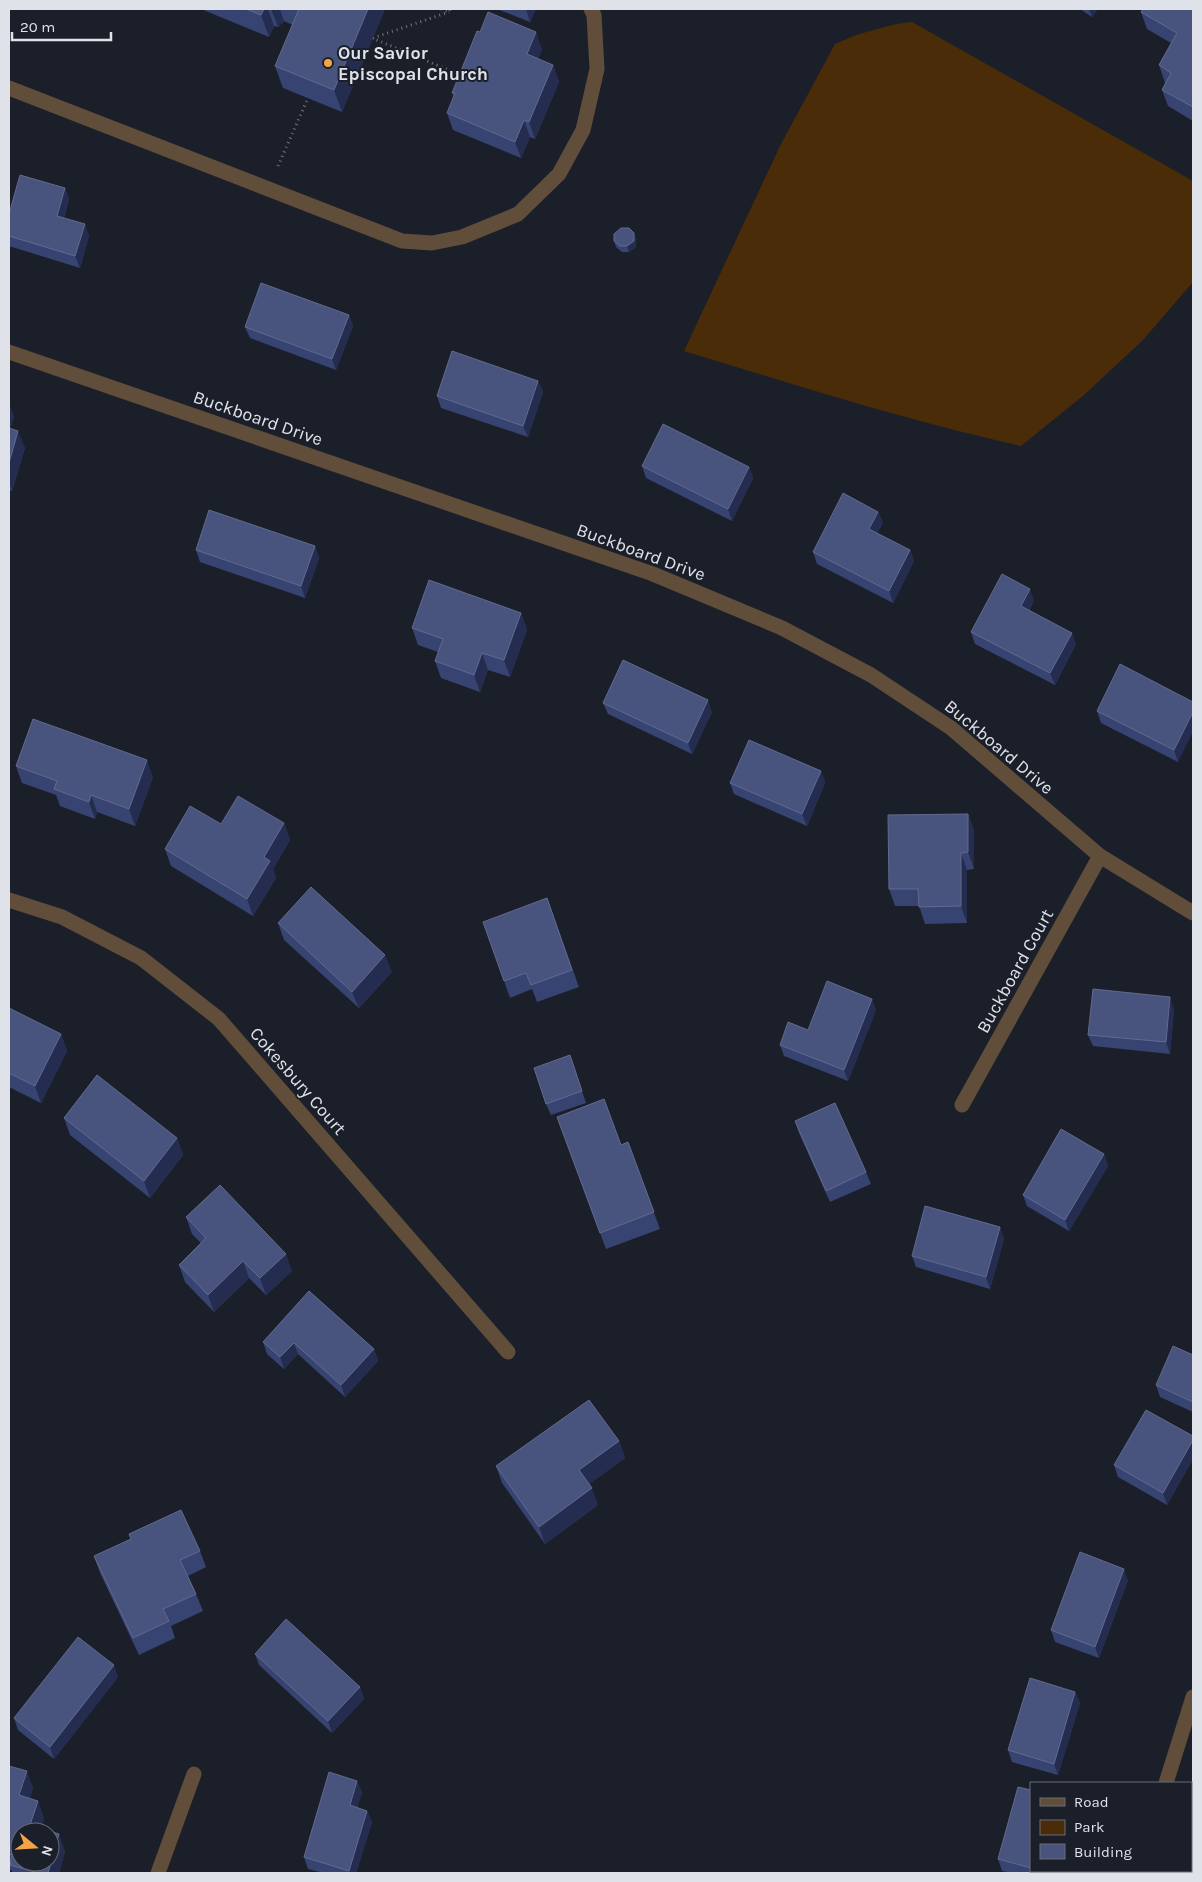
<svg xmlns="http://www.w3.org/2000/svg" width="1202" height="1882" font-family="Karla,sans-serif">
<style>
.green{fill:#4a2d08}
.lines{fill:none;stroke-linecap:round;stroke-linejoin:round}
.path{stroke:#72757e;stroke-width:3;stroke-dasharray:1 4;stroke-linecap:butt}
.street{stroke:#604d3a;stroke-width:15}
.wall{fill:#374371}
.shaded-wall{fill:#242d4f}
.building{fill:#49547e;stroke:#616a8f;fill-rule:evenodd}
.poi-dot{fill:#f4a444;stroke:#1b1f29;stroke-width:2}
.labels{text-anchor:middle;dominant-baseline:central;stroke-width:4;stroke-linejoin:round;paint-order:stroke}
.poi-label{font-size:18px;font-weight:bold;fill:#e0e2ea;stroke:#1b1f29;text-anchor:start}
.street-label{font-size:18px;fill:#e0e2ea;stroke:#1b1f29}
</style>
<rect width="100%" height="100%" fill="#1b1f29"/>
<path class="green" d="M912,22L1193,181V282L1143,340L1084,395L1021,446C907,421 796,385 684,351L780,146L835,44L856,35L896,24Z"/>
<g class="lines">
<g class="path">
<path d="M441,9L449,12L450,9"/>
<path d="M372,38L463,76"/>
<path d="M373,38L449,12"/>
<path d="M278,166L308,98"/>
</g>
<g class="street">
<path d="M9,88L402,241L432,243L462,237L518,214L559,174L583,130L597,69L594,15L591,9"/>
<path d="M9,352L653,574L782,628L871,675L951,728L1100,856L1193,913"/>
<path d="M9,900L62,917L141,958L219,1019L508,1352"/>
<path d="M962,1105L1100,856"/>
<path d="M1166,1783L1193,1697"/>
<path d="M1155,1871V1873"/>
<path d="M158,1873L194,1774"/>
</g>
</g>
<g class="wall">
<path d="M201,9H385L342,112L283,88L275,66L293,25L284,21L278,27L274,26L269,37Z"/>
<path d="M497,9H536L530,22Z"/>
<path d="M1080,9H1098L1092,17Z"/>
<path d="M1193,9V121L1168,106L1162,90L1165,83L1159,65L1171,43L1147,29L1141,12Z"/>
<path d="M542,49L538,59L553,65L559,82L535,139L530,137L521,158L453,130L447,113L454,97L452,93Z"/>
<path d="M65,188L69,199L64,218L89,236L80,268L9,246V214Z"/>
<path d="M636,239V247L629,252H622L616,247L614,241Z"/>
<path d="M349,315L353,326L336,370L250,338L245,327Z"/>
<path d="M538,381L543,392L528,437L441,408L437,396Z"/>
<path d="M9,404L14,417L10,428L25,448L12,491L9,490Z"/>
<path d="M642,466L749,467L753,478L732,521L646,478Z"/>
<path d="M878,512L883,523L877,533L910,550L914,561L893,603L817,564L813,552Z"/>
<path d="M315,546L319,558L305,598L200,562L196,550Z"/>
<path d="M1034,600L1029,611L1076,644L1055,685L975,644L971,632Z"/>
<path d="M521,613L527,630L510,677L488,670L480,692L441,678L435,661L438,652L418,645L412,628Z"/>
<path d="M1193,702L1178,762L1101,723L1097,711Z"/>
<path d="M603,703L712,712L692,754L608,714Z"/>
<path d="M16,766L153,777L135,826L97,812L95,819L60,806L56,795L22,783Z"/>
<path d="M821,771L825,783L807,826L734,794L730,783Z"/>
<path d="M968,814L974,831V869L967,870V923L925,924L919,906H895L889,889Z"/>
<path d="M284,823L290,840L273,869L276,878L253,916L171,866L165,849L221,824Z"/>
<path d="M547,898L579,987L537,1002L532,989L510,998L504,981Z"/>
<path d="M278,923L392,972L359,1008L284,940Z"/>
<path d="M872,999L876,1010L848,1081L784,1056L780,1045Z"/>
<path d="M9,1008L61,1034L67,1051L41,1103L9,1087Z"/>
<path d="M1174,1009L1170,1054L1093,1046L1088,1035Z"/>
<path d="M570,1055L586,1103L551,1115L546,1104Z"/>
<path d="M557,1117L621,1145L628,1142L660,1229L606,1249Z"/>
<path d="M64,1118L177,1138L183,1155L150,1198L70,1135Z"/>
<path d="M795,1121L866,1172L871,1184L830,1202L799,1133Z"/>
<path d="M1104,1154L1108,1166L1069,1231L1027,1206L1023,1195Z"/>
<path d="M186,1217L292,1271L266,1295L249,1278L214,1312L185,1282L179,1265L201,1243L192,1234Z"/>
<path d="M1000,1227L1004,1239L990,1289L916,1267L912,1256Z"/>
<path d="M309,1291L374,1349L378,1361L345,1397L298,1354L284,1369L267,1354L263,1342Z"/>
<path d="M1193,1355V1412L1160,1397L1156,1385Z"/>
<path d="M1193,1436V1459L1167,1505L1118,1477L1114,1465Z"/>
<path d="M619,1441L625,1458L589,1484L598,1505L545,1544L502,1483L496,1466Z"/>
<path d="M200,1551L206,1567L188,1576L196,1594L203,1611L171,1626L175,1638L139,1655L100,1573L94,1556Z"/>
<path d="M1128,1580L1099,1658L1055,1642L1051,1630Z"/>
<path d="M255,1654L360,1687L364,1699L332,1733L259,1665Z"/>
<path d="M118,1677L54,1759L18,1730L14,1718Z"/>
<path d="M1075,1692L1080,1703L1058,1775L1012,1762L1008,1750Z"/>
<path d="M9,1766L33,1788L30,1798L44,1818L41,1828L65,1851L59,1873H13L11,1870L9,1869Z"/>
<path d="M357,1781L362,1793L357,1808L367,1811L372,1822L356,1873H324L308,1869L304,1857Z"/>
<path d="M1031,1790V1871H1053V1873H1011L1002,1871L998,1859Z"/>
</g>
<g class="shaded-wall">
<path d="M264,9H268L274,26L269,37L261,15Z"/>
<path d="M271,9H280L284,21L278,27Z"/>
<path d="M368,9H385L342,112L334,90Z"/>
<path d="M526,9H536L530,22Z"/>
<path d="M1089,9H1098L1092,17Z"/>
<path d="M536,32L542,49L533,71L527,54Z"/>
<path d="M553,65L559,82L535,139L529,122Z"/>
<path d="M524,120L530,137L521,158L515,142Z"/>
<path d="M65,188L69,199L61,227L57,216Z"/>
<path d="M85,224L89,236L80,268L75,256Z"/>
<path d="M634,233L636,239V247L629,252L627,246Z"/>
<path d="M349,315L353,326L336,370L332,359Z"/>
<path d="M538,381L543,392L528,437L523,426Z"/>
<path d="M9,404L14,417L9,434Z"/>
<path d="M18,431L25,448L12,491L9,483V463Z"/>
<path d="M749,467L753,478L732,521L728,509Z"/>
<path d="M878,512L883,523L873,541L869,529Z"/>
<path d="M315,546L319,558L305,598L301,586Z"/>
<path d="M910,550L914,561L893,603L889,591Z"/>
<path d="M1030,589L1034,600L1025,618L1021,606Z"/>
<path d="M521,613L527,630L510,677L504,660Z"/>
<path d="M1072,633L1076,644L1055,685L1050,673Z"/>
<path d="M482,653L488,670L480,692L474,675Z"/>
<path d="M708,700L712,712L692,754L688,743Z"/>
<path d="M1193,712V732L1178,762L1174,750Z"/>
<path d="M147,760L153,777L135,826L129,809Z"/>
<path d="M821,771L825,783L807,826L802,814Z"/>
<path d="M91,795L97,812L95,819L89,802Z"/>
<path d="M968,814L974,831V869L968,852Z"/>
<path d="M284,823L290,840L273,869L276,878L253,916L247,899L264,857Z"/>
<path d="M961,853L967,870V923L961,906Z"/>
<path d="M385,955L392,972L359,1008L352,992Z"/>
<path d="M1170,997L1174,1009L1170,1054L1166,1042Z"/>
<path d="M872,999L876,1010L848,1081L844,1070Z"/>
<path d="M61,1034L67,1051L41,1103L35,1086Z"/>
<path d="M177,1138L183,1155L150,1198L144,1181Z"/>
<path d="M1104,1154L1108,1166L1069,1231L1065,1220Z"/>
<path d="M1000,1227L1004,1239L990,1289L986,1277Z"/>
<path d="M286,1254L292,1271L266,1295L260,1278Z"/>
<path d="M243,1261L249,1278L214,1312L208,1295Z"/>
<path d="M294,1343L298,1354L284,1369L280,1357Z"/>
<path d="M374,1349L378,1361L345,1397L341,1385Z"/>
<path d="M1193,1440V1459L1167,1505L1163,1493Z"/>
<path d="M619,1441L625,1458L585,1487L579,1470Z"/>
<path d="M592,1488L598,1505L545,1544L539,1527Z"/>
<path d="M1124,1569L1128,1580L1099,1658L1095,1647Z"/>
<path d="M114,1665L118,1677L54,1759L50,1747Z"/>
<path d="M360,1687L364,1699L332,1733L328,1721Z"/>
<path d="M1075,1692L1080,1703L1058,1775L1054,1764Z"/>
<path d="M27,1771L33,1788L26,1812L19,1795Z"/>
<path d="M357,1781L362,1793L354,1817L350,1805Z"/>
<path d="M38,1801L44,1818L40,1832L30,1825Z"/>
<path d="M367,1811L372,1822L356,1873H350L349,1871Z"/>
<path d="M59,1834L65,1851L59,1873H48Z"/>
<rect x="1046" y="1871" width="7" height="2"/>
</g>
<g class="building">
<path d="M246,9H264L261,15Z"/>
<path d="M299,9H368L334,90L275,66Z"/>
<path d="M1143,9H1193V107L1162,90L1171,73L1159,65L1177,33L1141,12Z"/>
<path d="M488,12L536,32L527,54L553,65L529,122L524,120L515,142L447,113L455,93H452L477,31L480,32Z"/>
<path d="M20,175L65,188L57,216L85,224L75,256L9,236V214Z"/>
<path d="M621,228H629L634,233V241L627,246H620L614,241V234Z"/>
<path d="M261,283L349,315L332,359L245,327Z"/>
<path d="M452,351L538,381L523,426L437,396Z"/>
<path d="M663,424L749,467L728,509L642,466Z"/>
<path d="M9,428L18,431L9,463Z"/>
<path d="M843,493L878,512L869,529L910,550L889,591L813,552Z"/>
<path d="M209,510L315,546L301,586L196,550Z"/>
<path d="M1002,574L1030,589L1021,606L1072,633L1050,673L971,632Z"/>
<path d="M429,580L521,613L504,660L482,653L474,675L435,661L443,639L412,628Z"/>
<path d="M623,660L708,700L688,743L603,703Z"/>
<path d="M1120,664L1193,702V712L1174,750L1097,711Z"/>
<path d="M33,719L147,760L129,809L91,795L89,802L54,789L57,781L16,766Z"/>
<path d="M749,740L821,771L802,814L730,783Z"/>
<path d="M238,796L284,823L264,857L270,861L247,899L165,849L190,806L221,824Z"/>
<path d="M968,814V852L961,853V906L919,907L918,889H889L888,815Z"/>
<path d="M311,887L385,955L352,992L278,923Z"/>
<path d="M547,898L572,970L531,985L526,973L504,981L483,922Z"/>
<path d="M827,981L872,999L844,1070L780,1045L788,1022L808,1030Z"/>
<path d="M1093,989L1170,997L1166,1042L1088,1035Z"/>
<path d="M9,1008L61,1034L35,1086L9,1073Z"/>
<path d="M570,1055L582,1091L546,1104L534,1068Z"/>
<path d="M97,1075L177,1138L144,1181L64,1118Z"/>
<path d="M604,1099L621,1145L628,1142L654,1212L600,1233L557,1117Z"/>
<path d="M835,1103L866,1172L826,1191L795,1121Z"/>
<path d="M1061,1129L1104,1154L1065,1220L1023,1195Z"/>
<path d="M220,1185L286,1254L260,1278L243,1261L208,1295L179,1265L206,1238L186,1217Z"/>
<path d="M925,1206L1000,1227L986,1277L912,1256Z"/>
<path d="M309,1291L374,1349L341,1385L294,1343L280,1357L263,1342Z"/>
<path d="M1173,1346L1193,1355V1402L1156,1385Z"/>
<path d="M589,1400L619,1441L579,1470L592,1488L539,1527L496,1466Z"/>
<path d="M1146,1410L1193,1436V1440L1163,1493L1114,1465Z"/>
<path d="M181,1510L200,1551L180,1560L196,1594L163,1609L169,1621L133,1638L94,1556L131,1539L129,1534Z"/>
<path d="M1080,1552L1124,1569L1095,1647L1051,1630Z"/>
<path d="M286,1619L360,1687L328,1721L255,1654Z"/>
<path d="M78,1637L114,1665L50,1747L14,1718Z"/>
<path d="M1030,1678L1075,1692L1054,1764L1008,1750Z"/>
<path d="M9,1766L27,1771L19,1795L38,1801L30,1825L59,1834L48,1873H39L10,1865L12,1855L9,1854ZM20,1832H50V1862H20Z"/>
<path d="M329,1772L357,1781L350,1805L367,1811L349,1871L304,1857Z"/>
<path d="M1018,1787L1031,1790V1868L998,1859Z"/>
</g>
<circle class="poi-dot" cx="328" cy="63" r="5"/>
<g class="labels">
<g class="poi-label">
<text x="338" y="53">Our Savior<tspan x="338" dy="21">Episcopal Church</tspan></text>
</g>
<g class="street-label">
<text transform="translate(258 418) rotate(19)">Buckboard Drive</text>
<text transform="translate(641 552) rotate(20)">Buckboard Drive</text>
<text transform="translate(999 747) rotate(40)">Buckboard Drive</text>
<text transform="translate(1015 971) rotate(-61)">Buckboard Court</text>
<text transform="translate(298 1081) rotate(49)">Cokesbury Court</text>
</g>
</g>
<rect width="1202" height="1882" fill="none" stroke="#e0e2ea" stroke-width="20"/>
<rect x="1030" y="1782" width="162" height="90" fill="#1b1f29" stroke="#6a6d76"/>
<rect x="1040" y="1798" width="25" height="8" fill="#604d3a" stroke="#6a6d76"/>
<text x="1074" y="1807" font-size="15" fill="#e0e2ea">Road</text>
<rect x="1040" y="1820" width="25" height="15" fill="#4a2d08" stroke="#6a6d76"/>
<text x="1074" y="1832" font-size="15" fill="#e0e2ea">Park</text>
<rect x="1040" y="1844" width="25" height="15" fill="#49547e" stroke="#6a6d76"/>
<text x="1074" y="1857" font-size="15" fill="#e0e2ea">Building</text>
<g transform="translate(35 1847) rotate(108)"><circle r="24" fill="#1b1f29" stroke="#6a6d76"/>
<path d="M0-4L9 19L0 12L-9 19Z" fill="#f4a444"/>
<text y="-8" font-size="14" font-weight="bold" text-anchor="middle" fill="#e0e2ea">N</text>
</g>
<path d="M12 32v8h99v-8" fill="none" stroke="#e0e2ea" stroke-width="2.5"/>
<text x="20" y="32" font-size="15" fill="#e0e2ea" stroke="#1b1f29" stroke-width="4" paint-order="stroke">20 m</text>
</svg>
